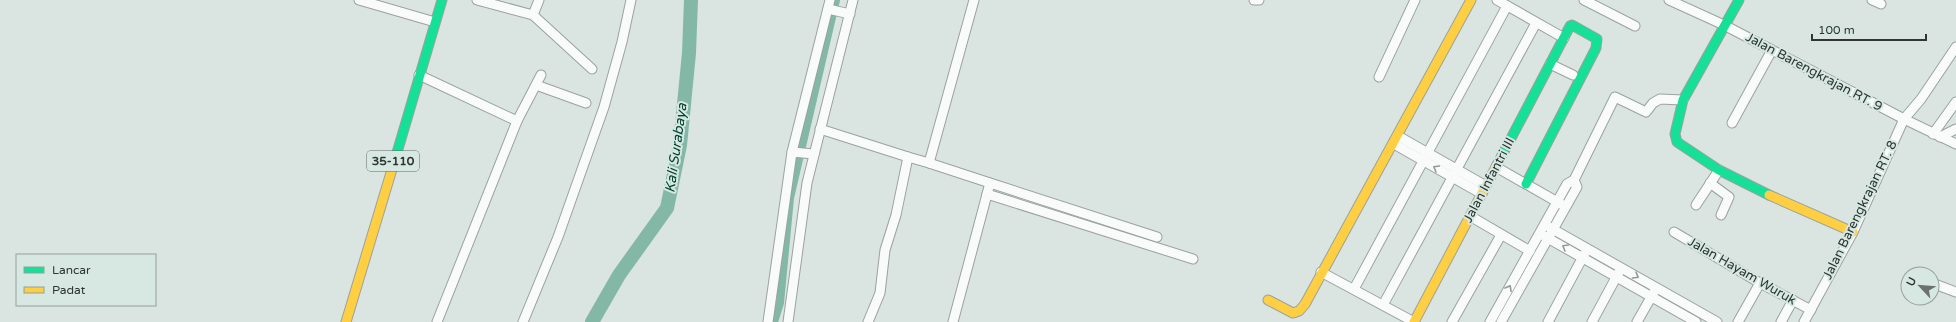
<svg xmlns="http://www.w3.org/2000/svg" width="1956" height="322" font-family="'Varela Round',sans-serif">
<style>
.lines{fill:none;stroke-linecap:round;stroke-linejoin:round}
.canal{stroke:#83b8a6;stroke-width:8}
.river{stroke:#83b8a6;stroke-width:14}
.street-casing{stroke:#9ba29f;stroke-width:11}
.fast-casing{stroke:#9ba29f;stroke-width:11}
.slow-casing{stroke:#9ba29f;stroke-width:11}
.street{stroke:#f9fbfa;stroke-width:9}
.fast{stroke:#16e098;stroke-width:9}
.slow{stroke:#ffcf43;stroke-width:9}
.oneway{stroke:#949896}
.labels{text-anchor:middle;dominant-baseline:central;stroke-width:4;stroke-linejoin:round;paint-order:stroke}
.shield{fill:#d6e8e1;stroke:#606b67;stroke-width:1}
.shield-label{font-size:12px;font-weight:bold;fill:#2e3533}
.street-label{font-size:13px;fill:#2e3533;stroke:#d6e8e1}
.water-label{font-size:14px;font-style:italic;fill:#044434;stroke:#d6e8e1}
</style>
<rect width="100%" height="100%" fill="#dae4e0"/>
<g class="lines">
<path class="canal" d="M774,322L780,303L790,198L836,0"/>
<path class="river" d="M592,322L619,275L667,208L680,145L689,53L691,0"/>
<g class="street-casing">
<g id="street">
<path d="M359,0L435,22"/>
<path d="M477,0L533,15"/>
<path d="M539,0L533,15L592,69"/>
<path d="M1254,0H1259"/>
<path d="M1497,0L1564,38"/>
<path d="M1584,0L1635,26"/>
<path d="M1669,0L1724,25L1904,119L1956,144"/>
<path d="M1872,0L1881,4"/>
<path d="M828,9L850,14"/>
<path d="M1550,64L1573,75"/>
<path d="M419,75L517,121L437,322"/>
<path d="M1379,77L1415,0"/>
<path d="M536,85L586,103"/>
<path d="M517,121L541,75"/>
<path d="M1732,123L1772,50"/>
<path d="M820,129L908,157L896,215L885,250L880,293L868,322"/>
<path d="M1933,134L1956,102"/>
<path d="M1398,136L1486,186"/>
<path d="M1940,137L1956,129"/>
<path d="M1394,144L1482,194"/>
<path d="M792,152L814,154"/>
<path d="M908,157L929,163L990,183L953,322"/>
<path d="M929,163L974,0"/>
<path d="M1496,167L1561,204"/>
<path d="M1574,180L1615,97L1646,112L1653,103L1660,99L1683,100"/>
<path d="M990,183L1157,237"/>
<path d="M1710,183L1729,197L1721,215"/>
<path d="M987,194L1193,259"/>
<path d="M1696,205L1719,170"/>
<path d="M1470,216L1530,251"/>
<path d="M1549,227L1717,322"/>
<path d="M1674,232L1760,283L1811,310"/>
<path d="M1544,236L1696,322"/>
<path d="M1321,272L1414,322"/>
<path d="M1932,283L1956,292"/>
<path d="M1354,289L1507,6"/>
<path d="M1383,305L1536,23"/>
<path d="M523,322L558,237L604,107L622,42L631,0"/>
<path d="M768,322L792,152L830,0"/>
<path d="M788,322L807,183L853,0"/>
<path d="M1452,322L1501,235"/>
<path d="M1490,322L1567,184L1574,180L1577,187L1501,322"/>
<path d="M1548,322L1585,253"/>
<path d="M1592,322L1619,272"/>
<path d="M1637,322L1654,292"/>
<path d="M1738,322L1760,283"/>
<path d="M1781,322L1793,300"/>
<path d="M1804,322L1853,232L1904,119L1921,99L1956,47"/>
</g>
</g>
<g class="fast-casing">
<g id="fast">
<path d="M1739,0L1683,100L1675,134L1677,142L1719,170L1769,195"/>
<path d="M396,156L442,0"/>
<path d="M1497,165L1570,26L1572,25L1597,39L1596,48L1526,184"/>
</g>
</g>
<g class="slow-casing">
<g id="slow">
<path d="M1769,195L1853,232"/>
<path d="M1268,300L1293,313L1299,311L1305,304L1471,0"/>
<path d="M346,322L396,156"/>
<path d="M1414,322L1497,165"/>
</g>
</g>
<use href="#street" class="street"/>
<use href="#fast" class="fast"/>
<use href="#slow" class="slow"/>
</g>
<defs><path id="oneway-chevron" d="M-2-3.5L2.5 0L-2 3.5" fill="none" stroke-width="1.6" stroke-linecap="round" stroke-linejoin="round"/></defs>
<g class="oneway">
<use href="#oneway-chevron" transform="translate(1436 168) rotate(-150)"/>
<use href="#oneway-chevron" transform="translate(1565 247) rotate(-150)"/>
<use href="#oneway-chevron" transform="translate(1636 276) rotate(30)"/>
<use href="#oneway-chevron" transform="translate(1509 288) rotate(-61)"/>
</g>
<g class="labels">
<rect class="shield" x="367" y="151" width="52" height="20" rx="3"/>
<g class="shield-label">
<text x="393" y="161">35-110</text>
</g>
<g class="street-label">
<text transform="translate(1814 72) rotate(28)">Jalan Barengkrajan RT. 9</text>
<text transform="translate(1489 180) rotate(-62)">Jalan Infantri III</text>
<text transform="translate(1860 210) rotate(-64)">Jalan Barengkrajan RT. 8</text>
<text transform="translate(1742 271) rotate(30)">Jalan Hayam Wuruk</text>
</g>
<g class="water-label">
<text transform="translate(676 148) rotate(-82)">Kali Surabaya</text>
</g>
</g>
<rect x="16" y="254" width="140" height="52" fill="#d6e8e1" stroke="#93a09b"/>
<rect x="24" y="267" width="20" height="6" fill="#16e098" stroke="#93a09b"/>
<text x="52" y="274" font-size="12" fill="#2e3533">Lancar</text>
<rect x="24" y="287" width="20" height="6" fill="#ffcf43" stroke="#93a09b"/>
<text x="52" y="294" font-size="12" fill="#2e3533">Padat</text>
<g transform="translate(1920 286) rotate(296)"><circle r="19" fill="#d6e8e1" stroke="#93a09b"/>
<path d="M0-3L7 15L0 10L-7 15Z" fill="#6a7270"/>
<text y="-6" font-size="11" font-weight="bold" text-anchor="middle" fill="#2e3533">U</text>
</g>
<path d="M1812 34v6h114v-6" fill="none" stroke="#2e3533" stroke-width="2"/>
<text x="1818" y="34" font-size="12" fill="#2e3533" stroke="#d6e8e1" stroke-width="3" paint-order="stroke">100 m</text>
</svg>
